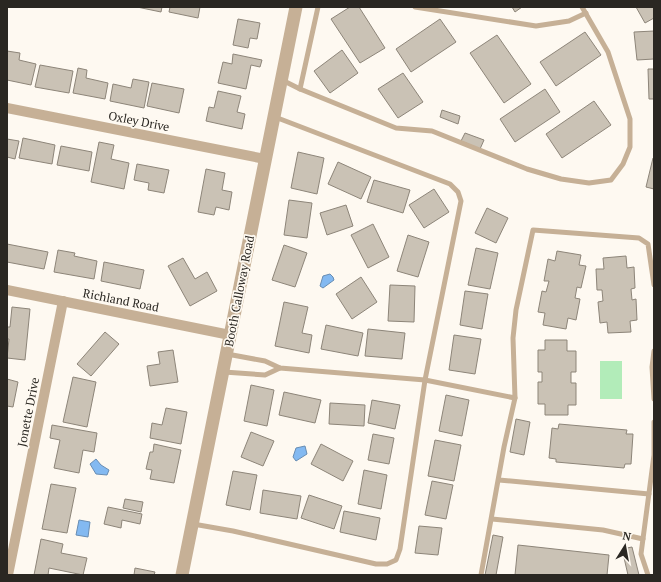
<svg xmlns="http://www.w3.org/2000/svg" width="661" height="582" font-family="'PT Serif',serif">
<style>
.green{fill:#b2ecb9}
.water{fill:#83b9f1;stroke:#688db3}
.building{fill:#cac2b5;stroke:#8d8579}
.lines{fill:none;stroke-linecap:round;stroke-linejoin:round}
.service{stroke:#c6b096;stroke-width:5}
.minor{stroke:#c6b096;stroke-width:10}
.tertiary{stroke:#c6b096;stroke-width:13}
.labels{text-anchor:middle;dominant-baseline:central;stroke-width:3.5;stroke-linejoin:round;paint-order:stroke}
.street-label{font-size:12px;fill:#2a2722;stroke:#fef9f1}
</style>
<rect width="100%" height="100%" fill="#fef9f1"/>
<rect class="green" x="600" y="361" width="22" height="38"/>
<g class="water">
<path d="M330,274L333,277L334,280L323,288L320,286L323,276Z"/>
<path d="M305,446L307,454L296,461L293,457L296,448Z"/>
<path d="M96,459L101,465L109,470L107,475L96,474L90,464Z"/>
<path d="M79,520L90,522L88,537L76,535Z"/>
</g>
<g class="building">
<path d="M137,7H162L161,12Z"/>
<path d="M170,7H200L198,18L169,12Z"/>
<path d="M350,7H359L385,48L360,63L331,19Z"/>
<path d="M512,7H522L515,12Z"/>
<path d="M636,7H654V18L645,23Z"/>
<path d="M238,19L260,23L257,39L250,38L248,48L233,45Z"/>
<path d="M440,19L456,42L411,72L396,49Z"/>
<path d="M654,31V59L637,60L634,32Z"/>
<path d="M585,32L601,55L556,86L540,62Z"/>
<path d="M497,35L531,84L504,103L470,53Z"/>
<path d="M342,50L358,73L330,93L314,71Z"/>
<path d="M7,51L20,53L19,60L36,64L31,85L7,80Z"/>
<path d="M233,54L262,60L260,67L251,65L246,89L218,83L223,62L232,64Z"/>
<path d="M40,65L73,71L69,93L35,87Z"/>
<path d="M78,68L87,70L86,78L108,83L105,99L73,93Z"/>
<path d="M648,69H654V99H649Z"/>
<path d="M403,73L423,102L398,118L378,89Z"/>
<path d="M133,79L149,82L144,108L110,101L113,84L131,88Z"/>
<path d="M152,83L184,89L179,113L147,106Z"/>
<path d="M545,89L560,112L515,142L500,119Z"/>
<path d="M218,91L241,96L237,112L245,114L242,129L206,121L209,107L214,108Z"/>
<path d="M594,101L611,125L562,158L546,134Z"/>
<path d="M442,110L460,116L458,124L440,117Z"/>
<path d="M465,133L484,140L480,149L461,141Z"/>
<path d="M23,138L55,145L52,164L19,158Z"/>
<path d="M7,139L19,141L15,159L7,157Z"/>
<path d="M99,142L114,145L111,159L129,163L124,189L91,182Z"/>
<path d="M61,146L92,152L89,171L57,165Z"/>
<path d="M298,152L324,158L317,194L291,188Z"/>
<path d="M653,158H654V189L646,187Z"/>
<path d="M338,162L371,177L361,199L328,184Z"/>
<path d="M137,164L169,170L164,193L148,190L149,183L134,180Z"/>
<path d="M206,169L225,173L222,190L232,192L229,210L216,207L214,215L198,212Z"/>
<path d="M374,180L410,190L403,213L367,202Z"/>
<path d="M434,189L449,212L424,228L409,205Z"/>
<path d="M289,200L312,203L307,238L284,235Z"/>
<path d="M346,205L353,226L327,235L320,213Z"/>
<path d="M487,208L508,218L496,243L475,233Z"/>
<path d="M373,224L389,257L368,268L351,235Z"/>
<path d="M408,235L429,242L418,277L397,271Z"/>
<path d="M7,244L48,252L44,269L7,262Z"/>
<path d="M284,245L307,253L295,287L272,280Z"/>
<path d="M476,248L498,253L490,289L468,285Z"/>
<path d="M58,250L75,253L74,256L97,261L94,279L54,272Z"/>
<path d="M557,251L581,255L579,265L586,266L581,288L577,287L575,298L580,299L576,320L568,318L566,329L543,325L545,313L538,312L542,291L546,292L549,281H544L548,259L555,261Z"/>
<path d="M626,256L627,268L634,267L635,288L631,289L632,300L636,299L637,320L630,321L631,332L608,333L607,322L600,323L598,302L603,301L602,290H597L596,269H604L603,258Z"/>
<path d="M183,258L195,279L207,272L217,291L190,306L168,266Z"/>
<path d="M104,262L144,270L140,289L101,281Z"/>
<path d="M361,277L377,302L352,319L336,294Z"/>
<path d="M390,285L415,286L414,322L388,321Z"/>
<path d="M465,291L488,294L482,329L460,325Z"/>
<path d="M284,302L308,307L302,333L312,335L309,353L275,346Z"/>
<path d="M12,307L30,309L25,360L7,358L9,339H7V327H10Z"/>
<path d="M326,325L363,333L358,356L321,349Z"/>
<path d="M368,329L405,333L402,359L365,356Z"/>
<path d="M105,332L119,344L91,376L77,364Z"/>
<path d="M454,335L481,339L475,374L449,370Z"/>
<path d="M545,340H567V351H576V372H571V383H576V405H568V415H545V404H538V382H542V372H538V350H545Z"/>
<path d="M173,350L178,382L150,386L147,366L160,364L158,352Z"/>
<path d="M73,377L96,382L87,427L63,422Z"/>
<path d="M7,379L18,382L13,407L7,406Z"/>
<path d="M251,385L274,390L267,426L244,421Z"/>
<path d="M284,392L321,400L315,423L279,415Z"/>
<path d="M446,395L469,400L462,436L439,431Z"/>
<path d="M372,400L400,405L395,429L368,423Z"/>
<path d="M330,403L365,405L364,426L329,424Z"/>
<path d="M166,408L187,412L181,444L150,438L152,423L162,425Z"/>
<path d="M516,419L530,422L524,455L510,452Z"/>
<path d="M559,424L627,430L626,434H633L631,464H625L624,468L556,462V459L549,458L552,428L558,429Z"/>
<path d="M52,425L97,433L94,452L83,450L79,473L54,468L60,440L50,438Z"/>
<path d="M251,432L274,441L263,466L241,457Z"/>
<path d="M373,434L394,438L389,464L368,460Z"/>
<path d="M435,440L461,445L454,481L428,476Z"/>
<path d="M154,444L181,450L174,483L150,479L152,470L146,469L150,452H153Z"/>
<path d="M321,444L353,461L343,481L311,464Z"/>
<path d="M364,470L387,475L381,509L358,504Z"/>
<path d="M233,471L257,475L250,510L226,505Z"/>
<path d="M432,481L453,485L446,519L425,515Z"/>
<path d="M51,484L76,488L67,533L42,529Z"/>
<path d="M263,490L301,496L297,519L260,513Z"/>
<path d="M309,495L342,506L334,529L301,518Z"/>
<path d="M125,499L143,502L141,512L123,508Z"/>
<path d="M108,507L142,514L140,524L122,520L121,528L104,524Z"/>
<path d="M344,511L380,518L376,540L340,532Z"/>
<path d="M419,526L442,528L438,555L415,553Z"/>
<path d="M493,535L503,537L496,575H485Z"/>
<path d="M41,539L63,544L61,553L87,558L83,575L49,568L48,575H34Z"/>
<path d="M518,545L609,555L607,575H515Z"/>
<path d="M632,547L639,575H628L622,549Z"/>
<path d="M135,568L155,572L154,575H134Z"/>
</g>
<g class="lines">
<g class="service">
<path d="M415,7L536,26L569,21L586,13"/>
<path d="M282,80L300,89L396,128L432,131L527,169L561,179L589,183L611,180L623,164L630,147V119L608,52L582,7"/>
<path d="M300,89L318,7"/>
<path d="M654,351L652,367L654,399"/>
<path d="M227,354L265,361L280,368L425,380L515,398L513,338L516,310L533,230L639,238L648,244L654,285"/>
<path d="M224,372L265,375L280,368"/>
<path d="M499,480L649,494"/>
<path d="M492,519L603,530L643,539"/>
<path d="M193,524L233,531L376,564H387L396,560L400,549L425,380L461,201L458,192L450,184L275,117"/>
<path d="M481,575L504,447L515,398"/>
<path d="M648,575L641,554L654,455V422"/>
</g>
<g class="minor">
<path d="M7,108L265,159"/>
<path d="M7,290L230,335"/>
<path d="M8,575L63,301"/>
</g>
<path class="tertiary" d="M182,575L296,7"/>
</g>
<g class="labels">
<g class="street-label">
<text transform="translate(139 121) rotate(11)">Oxley Drive</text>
<text transform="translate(239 291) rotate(-79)">Booth Calloway Road</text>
<text transform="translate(121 300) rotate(11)">Richland Road</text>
<text transform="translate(28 412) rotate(-79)">Jonette Drive</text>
</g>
</g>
<rect width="661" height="582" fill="none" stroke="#2a2722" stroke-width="16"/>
<g transform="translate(625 546) rotate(11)" stroke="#fef9f1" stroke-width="3" paint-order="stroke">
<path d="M0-3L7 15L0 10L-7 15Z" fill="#2a2722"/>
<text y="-6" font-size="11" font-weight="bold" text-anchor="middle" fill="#2a2722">N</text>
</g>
</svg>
